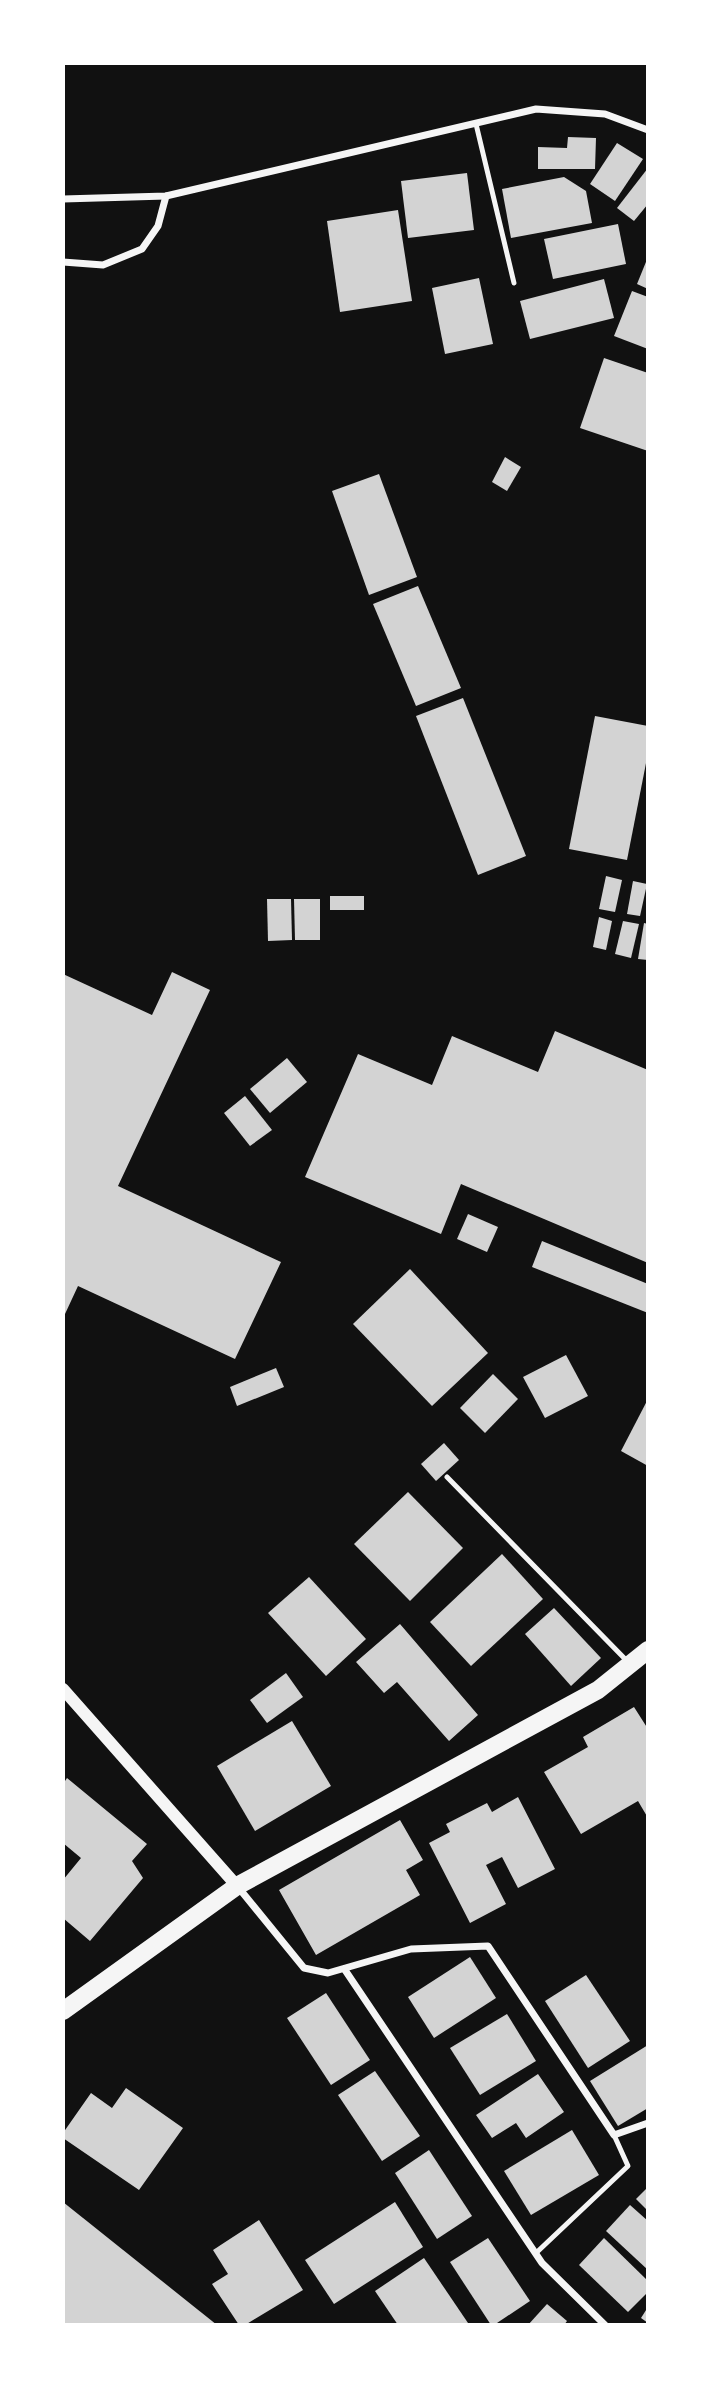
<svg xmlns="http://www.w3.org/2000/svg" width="711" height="2388" font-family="Arial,sans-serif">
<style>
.building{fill:#d3d3d3}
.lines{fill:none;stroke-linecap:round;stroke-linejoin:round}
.service{stroke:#f5f5f5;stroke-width:5}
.minor{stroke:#f5f5f5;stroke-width:7}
.tertiary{stroke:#f5f5f5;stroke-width:12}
.primary{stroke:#f5f5f5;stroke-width:18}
</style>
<rect width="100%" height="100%" fill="#111"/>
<g class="building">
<path d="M568,137L596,138L595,169H538V147L567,148Z"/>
<path d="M617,143L643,159L615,201L590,184Z"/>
<path d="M648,168V204L634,221L617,208Z"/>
<path d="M467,173L474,230L408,238L401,181Z"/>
<path d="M564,177L586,191L592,223L511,238L502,189Z"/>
<path d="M398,210L412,301L340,312L327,221Z"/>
<path d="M618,224L626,264L553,279L544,239Z"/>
<path d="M648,257V289L637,284Z"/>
<path d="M479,278L493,344L445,354L432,288Z"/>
<path d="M604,279L614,318L530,339L520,301Z"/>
<path d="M632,291L648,297V349L614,336Z"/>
<path d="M604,358L648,373V451L580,428Z"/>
<path d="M505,457L521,467L507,491L492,482Z"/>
<path d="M379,474L417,577L369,595L332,491Z"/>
<path d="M418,586L461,688L416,706L373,604Z"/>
<path d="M463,698L526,856L478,875L416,716Z"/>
<path d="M595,716L648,726V753L627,860L569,849Z"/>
<path d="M606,876L622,880L615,912L599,909Z"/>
<path d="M633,881L647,884L640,916L627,914Z"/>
<rect x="330" y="896" width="34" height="14"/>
<path d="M267,899H291L292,940L268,941Z"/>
<path d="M294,899H320V940H295Z"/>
<path d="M599,917L612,921L606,950L593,947Z"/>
<path d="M623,921L639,924L631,958L615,954Z"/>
<path d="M644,923L648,924V960L638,959Z"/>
<path d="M172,972L210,990L118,1186L281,1262L235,1359L78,1286L65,1314L63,1313V974L152,1015Z"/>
<path d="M555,1031L648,1070V1263L461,1184L441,1234L305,1177L358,1054L432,1085L452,1036L538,1072Z"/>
<path d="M287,1058L307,1082L270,1113L250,1089Z"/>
<path d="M245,1096L272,1130L250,1146L224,1113Z"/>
<path d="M468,1214L498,1227L487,1252L457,1239Z"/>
<path d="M542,1241L648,1284V1313L532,1267Z"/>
<path d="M410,1269L488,1353L432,1406L353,1324Z"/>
<path d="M566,1355L588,1396L545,1418L523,1377Z"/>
<path d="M276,1368L284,1387L237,1406L230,1387Z"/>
<path d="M493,1374L518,1399L485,1433L460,1408Z"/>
<path d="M648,1399V1466L621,1451Z"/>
<path d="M444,1443L459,1460L436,1481L421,1464Z"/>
<path d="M408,1492L463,1548L410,1601L354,1544Z"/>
<path d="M502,1554L543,1599L471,1666L430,1622Z"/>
<path d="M309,1577L366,1639L326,1676L268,1613Z"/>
<path d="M554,1608L601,1658L571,1686L525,1634Z"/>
<path d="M400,1624L478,1715L449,1741L397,1682L384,1693L356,1662Z"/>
<path d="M286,1673L303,1697L267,1723L250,1700Z"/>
<path d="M634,1707L648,1729V1818L638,1801L581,1834L544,1772L588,1747L583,1737Z"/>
<path d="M292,1721L331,1786L255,1831L217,1766Z"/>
<path d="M67,1778L147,1844L132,1861L143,1878L90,1941L63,1918V1880L81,1858L63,1843V1784Z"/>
<path d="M518,1797L555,1869L518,1888L502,1857L486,1865L506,1904L470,1923L429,1843L450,1832L446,1824L487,1803L492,1812Z"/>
<path d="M400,1820L423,1860L406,1870L420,1895L316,1955L279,1890Z"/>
<path d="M470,1957L496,1998L434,2038L408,1997Z"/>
<path d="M586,1975L630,2041L588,2068L545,2001Z"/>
<path d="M326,1993L370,2060L331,2085L287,2018Z"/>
<path d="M507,2014L536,2061L480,2095L450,2048Z"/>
<path d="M648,2045V2108L618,2126L590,2081Z"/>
<path d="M375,2071L420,2136L382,2161L338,2095Z"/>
<path d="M538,2074L564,2112L526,2138L516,2123L492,2138L476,2115Z"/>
<path d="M126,2088L183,2128L139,2190L63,2138V2133L91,2093L112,2108Z"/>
<path d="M572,2130L599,2175L531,2215L504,2171Z"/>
<path d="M429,2150L472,2216L437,2239L395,2173Z"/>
<path d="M648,2187V2211L636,2199Z"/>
<path d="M63,2202L217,2325H63Z"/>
<path d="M395,2202L423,2247L334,2304L305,2260Z"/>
<path d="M630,2205L648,2221V2270L606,2231Z"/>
<path d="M259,2220L303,2290L245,2325H239L212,2284L228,2274L213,2250Z"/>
<path d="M488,2238L530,2301L494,2325H491L450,2262Z"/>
<path d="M604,2238L648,2281V2292L628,2312L579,2265Z"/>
<path d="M424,2258L468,2323L465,2325H398L375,2291Z"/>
<path d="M547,2304L567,2321L564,2325H528Z"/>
<path d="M648,2307V2323L641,2318Z"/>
</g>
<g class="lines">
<g class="service">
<path d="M476,124L514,283"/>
<path d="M447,1477L628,1662"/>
<path d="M536,2253L628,2166L614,2135"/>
</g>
<g class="minor">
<path d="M63,199L166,196L536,109L605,114L648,130"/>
<path d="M63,262L103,265L142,249L158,226L166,196"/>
<path d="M238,1887L304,1968L328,1973L411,1949L488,1946L614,2135L648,2123"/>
<path d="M345,1970L542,2263L605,2325"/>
</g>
<path class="tertiary" d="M63,1689L237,1886"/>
<path class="primary" d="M63,2011L237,1886L598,1690L648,1650"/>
</g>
<rect width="711" height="2388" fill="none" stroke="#ffffff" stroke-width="130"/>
</svg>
